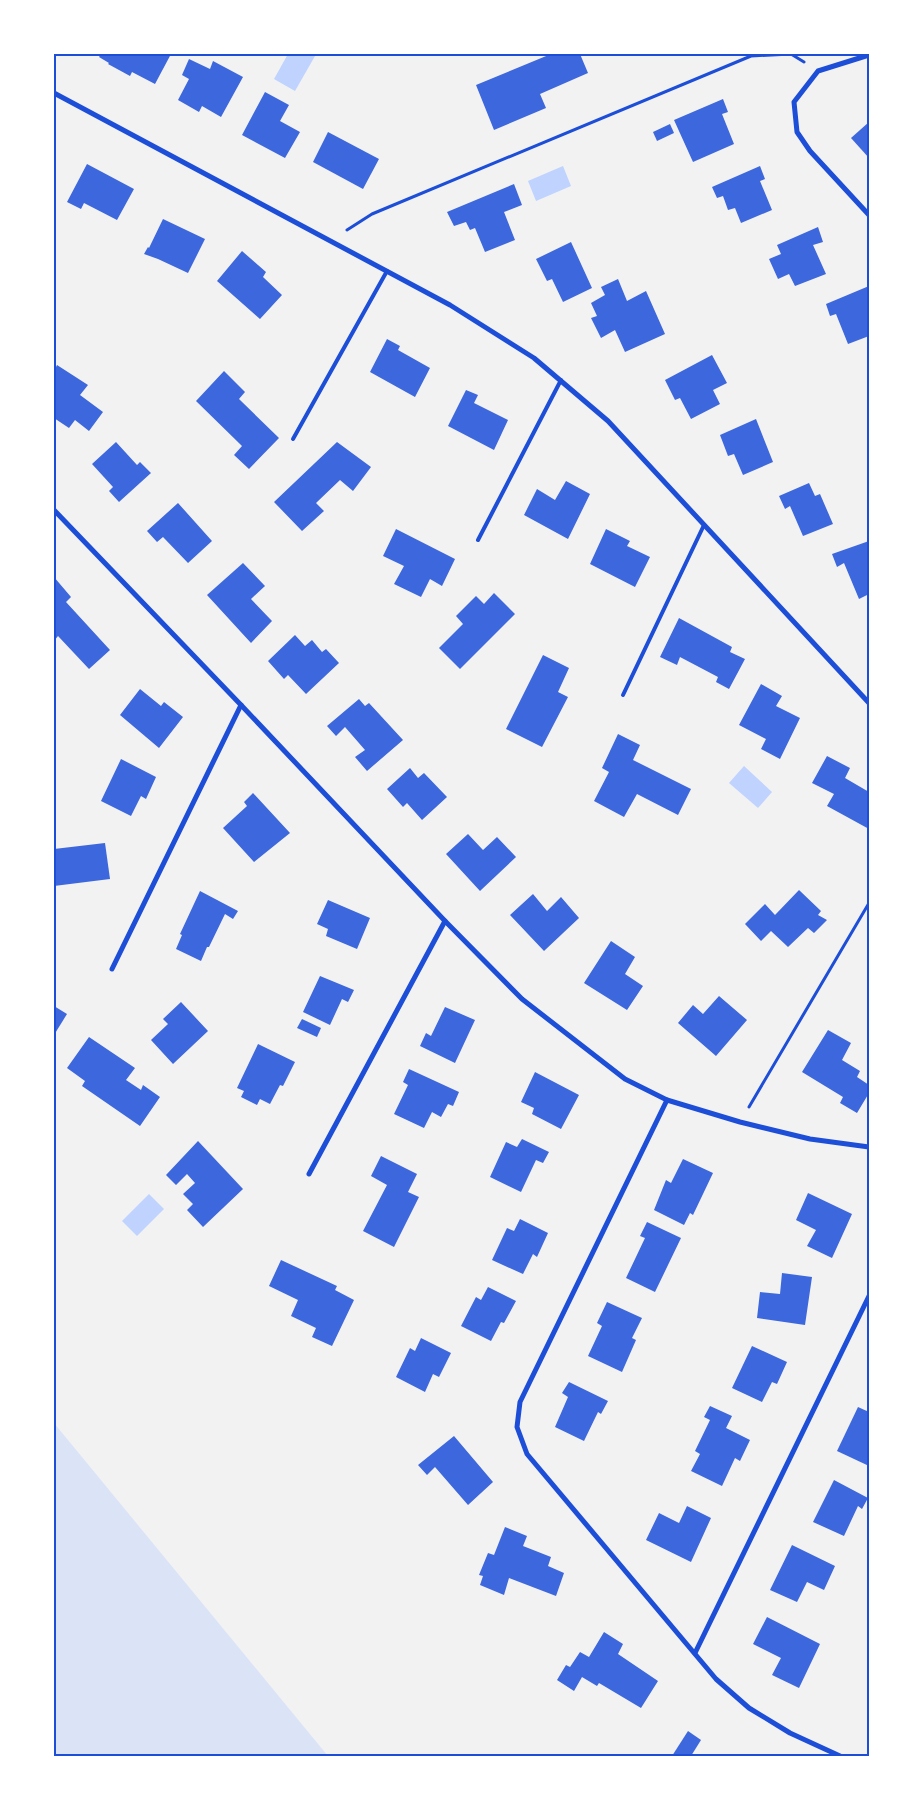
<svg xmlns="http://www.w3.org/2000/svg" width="923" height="1810" font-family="Literata,serif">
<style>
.green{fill:#dbe4f7}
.water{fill:#bfd3fe}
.building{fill:#3d67dc}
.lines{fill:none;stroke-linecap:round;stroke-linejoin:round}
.path{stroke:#1d4ed8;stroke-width:3}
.service{stroke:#1d4ed8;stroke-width:4}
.minor{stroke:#1d4ed8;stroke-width:5}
.neatline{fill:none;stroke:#1d4ed8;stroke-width:2}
</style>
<rect width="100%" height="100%" fill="#f2f2f2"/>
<path class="green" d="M54,1423L328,1756H54Z"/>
<g class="water">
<path d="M288,54H311L315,56L295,91L274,79Z"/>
<path d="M563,166L571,186L536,201L528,181Z"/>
<path d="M744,766L772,792L758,808L729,783Z"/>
<path d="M149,1194L164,1209L137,1236L122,1221Z"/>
</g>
<g class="building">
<path d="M101,54H171L155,84L132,72L130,76L108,64L109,63L99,57Z"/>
<path d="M551,54H580L588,73L540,94L546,108L494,130L476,85Z"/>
<path d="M189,59L210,69L213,61L243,77L221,117L202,106L199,112L178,100L189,79L182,75Z"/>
<path d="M265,92L289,105L280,121L300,132L285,158L242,135Z"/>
<path d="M723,99L728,112L722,114L734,144L693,162L674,120Z"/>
<path d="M869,122V158L851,138Z"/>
<path d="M670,124L674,133L657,141L653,132Z"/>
<path d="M328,132L379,159L363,189L313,162Z"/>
<path d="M87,164L134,189L117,220L84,203L81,209L67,202Z"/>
<path d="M760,166L765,179L760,181L772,210L741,223L735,208L728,210L723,196L717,198L712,187Z"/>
<path d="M514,184L522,205L504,212L515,240L485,252L475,228L470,230L466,222L454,226L447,212Z"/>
<path d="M163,219L205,239L188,273L158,259L144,254L148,247L149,248Z"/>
<path d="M818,227L823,242L813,245L826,274L795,286L789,274L778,279L769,259L781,254L777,245Z"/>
<path d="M571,242L592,288L563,302L552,279L547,281L536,259Z"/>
<path d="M242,251L266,272L263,277L282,295L260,319L217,281Z"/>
<path d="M618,279L627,301L646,291L665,334L625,352L615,330L601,338L591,318L597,316L591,303L605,295L601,287Z"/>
<path d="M869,286V301L867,302L869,308V336L848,344L836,314L830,316L826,304Z"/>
<path d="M387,339L400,346L398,350L430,368L415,397L370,372Z"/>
<path d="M712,355L727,383L713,390L720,404L691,419L680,398L675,400L665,380Z"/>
<path d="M57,365L88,385L80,395L103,412L89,431L75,420L69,428L54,418V371Z"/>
<path d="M224,371L245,392L239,399L279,438L249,469L234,455L242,446L196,401Z"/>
<path d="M466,390L478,395L474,403L508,420L494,450L448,426Z"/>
<path d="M756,419L773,462L743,475L734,454L728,456L720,435Z"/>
<path d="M116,442L137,465L140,462L151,473L119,502L109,491L113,487L92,464Z"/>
<path d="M337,442L371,467L353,491L340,480L316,503L324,511L302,531L274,502Z"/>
<path d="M566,481L590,494L568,539L524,515L537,489L555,500Z"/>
<path d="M809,483L815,496L820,494L833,524L803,536L790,506L785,509L779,496Z"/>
<path d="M178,503L212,541L188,563L163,537L157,542L147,531Z"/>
<path d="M396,529L455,559L442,586L430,579L421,597L394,584L404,566L383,556Z"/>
<path d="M606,529L630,541L627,546L650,557L635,587L590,564Z"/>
<path d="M869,541V594L859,599L844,563L837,567L832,554Z"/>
<path d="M243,563L265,586L251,599L272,621L251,643L207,595Z"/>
<path d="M54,577L71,597L66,602L110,650L89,669L58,636L54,641Z"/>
<path d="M494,593L515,614L460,669L439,648L463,624L456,616L476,596L484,604Z"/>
<path d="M679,618L732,647L730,652L745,659L729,689L716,682L718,677L680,657L677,665L660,657Z"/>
<path d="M295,635L305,646L312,640L322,652L326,649L339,663L306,694L288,675L284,679L268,661Z"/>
<path d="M543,655L569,668L558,692L568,697L542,747L506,729Z"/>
<path d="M761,684L782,696L776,706L800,718L780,759L761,749L766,739L739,725Z"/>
<path d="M140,689L161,706L164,702L183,717L159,748L120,715Z"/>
<path d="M359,699L365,706L369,703L403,740L367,771L355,757L365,750L345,727L336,736L327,726Z"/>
<path d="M618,734L640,745L633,760L691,789L678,815L637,794L624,817L594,801L609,772L602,768Z"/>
<path d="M827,756L850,768L845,778L869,792V829L827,806L834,794L812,783Z"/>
<path d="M121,759L156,777L146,799L141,796L131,816L101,801Z"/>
<path d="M410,768L418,778L424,773L447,797L422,820L407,803L403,807L387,789Z"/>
<path d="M253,793L290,833L254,862L223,828L247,806L244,802Z"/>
<path d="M468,834L483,850L497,837L516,857L480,891L446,854Z"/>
<path d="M105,843L110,879L54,886V849Z"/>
<path d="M799,890L821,911L818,915L827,920L814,933L808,928L788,947L771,931L761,941L745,924L765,904L775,915Z"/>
<path d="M200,891L238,911L233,919L225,914L209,947H207L201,961L176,949L182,935L180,934Z"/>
<path d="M533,894L547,911L561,897L579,918L544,951L510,915Z"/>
<path d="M328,900L370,918L357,949L326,936L328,929L317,924Z"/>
<path d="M611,941L635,957L625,974L643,986L627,1010L584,983Z"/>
<path d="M320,976L354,990L348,1002L342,999L330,1025L303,1012Z"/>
<path d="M719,996L747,1020L716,1056L678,1023L693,1005L703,1014Z"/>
<path d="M181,1002L208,1031L173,1064L151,1040L168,1024L163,1019Z"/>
<path d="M54,1006L67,1014L54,1035Z"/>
<path d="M445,1007L475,1020L455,1063L420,1046L426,1033L431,1036Z"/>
<path d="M302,1019L321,1028L317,1037L297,1028Z"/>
<path d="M828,1030L851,1043L842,1060L860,1071L857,1077L869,1085V1093L857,1113L840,1103L843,1097L802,1072Z"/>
<path d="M89,1037L135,1068L126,1080L141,1090L143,1085L160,1097L140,1126L82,1086L85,1081L67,1068Z"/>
<path d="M258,1044L295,1062L283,1086L280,1085L270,1104L260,1099L257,1105L241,1097L244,1091L237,1088Z"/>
<path d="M409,1069L459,1092L453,1106L448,1104L441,1117L432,1112L424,1128L394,1114L408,1085L403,1082Z"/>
<path d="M535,1072L579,1095L561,1129L532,1114L534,1108L521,1102Z"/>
<path d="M522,1139L549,1152L543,1163L536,1160L521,1192L490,1177L506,1142L517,1147Z"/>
<path d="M198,1141L243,1189L203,1227L187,1210L193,1204L183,1194L195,1183L187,1174L176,1185L166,1175Z"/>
<path d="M381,1156L417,1174L408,1192L419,1197L394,1247L363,1231L387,1185L371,1176Z"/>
<path d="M683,1159L713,1173L693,1215L690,1213L684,1225L654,1210L666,1180L671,1183Z"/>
<path d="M808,1193L852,1214L832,1258L807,1246L816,1230L796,1220Z"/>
<path d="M520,1219L548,1233L537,1257L533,1254L523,1274L492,1260L507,1228L514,1231Z"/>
<path d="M647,1222L681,1238L655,1292L626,1278L645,1238L640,1236Z"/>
<path d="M281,1260L337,1286L335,1290L354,1300L332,1346L312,1337L316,1328L291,1316L298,1300L269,1286Z"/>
<path d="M782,1273L812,1277L805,1325L757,1318L760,1292L780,1294Z"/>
<path d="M488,1287L516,1301L504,1323L501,1322L491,1341L461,1326L476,1297L481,1300Z"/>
<path d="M607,1302L642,1318L632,1338L636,1340L622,1372L588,1356L602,1326L597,1323Z"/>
<path d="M421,1338L451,1353L439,1377L433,1374L425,1392L396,1377L410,1348L415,1351Z"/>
<path d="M752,1346L787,1362L777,1384L772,1382L762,1402L732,1388Z"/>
<path d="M569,1382L608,1401L601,1414L598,1412L584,1441L555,1427L568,1397L562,1393Z"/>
<path d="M710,1406L732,1416L726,1428L750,1440L740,1461L735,1458L722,1486L691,1471L700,1454L695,1451L710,1420L704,1417Z"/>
<path d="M858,1407L869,1412V1466L837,1451Z"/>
<path d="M454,1436L493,1482L468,1505L435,1467L427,1475L418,1465Z"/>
<path d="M834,1480L868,1498L862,1509L858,1506L844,1536L813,1522Z"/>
<path d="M687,1506L711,1518L691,1562L646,1540L659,1513L679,1523Z"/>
<path d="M505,1527L527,1536L523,1546L551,1557L548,1566L564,1573L556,1596L509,1578L504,1595L480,1585L483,1576L479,1575L488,1553L494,1555Z"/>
<path d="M792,1545L835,1566L824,1590L807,1582L797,1602L770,1590Z"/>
<path d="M767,1617L820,1644L799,1688L772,1675L781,1658L753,1644Z"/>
<path d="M604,1632L623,1644L618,1654L658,1681L641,1708L599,1683L597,1686L582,1677L574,1691L557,1680L566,1665L570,1667L580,1652L589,1657Z"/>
<path d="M688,1731L701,1740L691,1756H672Z"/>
</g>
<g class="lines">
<g class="path">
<path d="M347,230L372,214L751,56L791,54L804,62"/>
<path d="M749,1107L869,903"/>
</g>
<g class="service">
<path d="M293,439L387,271"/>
<path d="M478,540L561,380"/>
<path d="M623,695L704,525"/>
</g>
<g class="minor">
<path d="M869,55L818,71L794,102L797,132L810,151L869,215"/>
<path d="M54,93L450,305L534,358L608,421L869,703"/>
<path d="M54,510L241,705L445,921L522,999L625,1079L667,1100L740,1122L810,1139L869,1147"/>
<path d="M112,969L241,705"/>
<path d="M667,1100L520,1402L517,1427L527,1454L716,1679L749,1708L790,1733L840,1756"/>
<path d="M309,1174L445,921"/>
<path d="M695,1653L869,1296"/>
</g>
</g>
<rect width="923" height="1810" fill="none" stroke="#ffffff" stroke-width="110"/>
<rect x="55" y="55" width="813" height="1700" class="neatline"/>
</svg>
